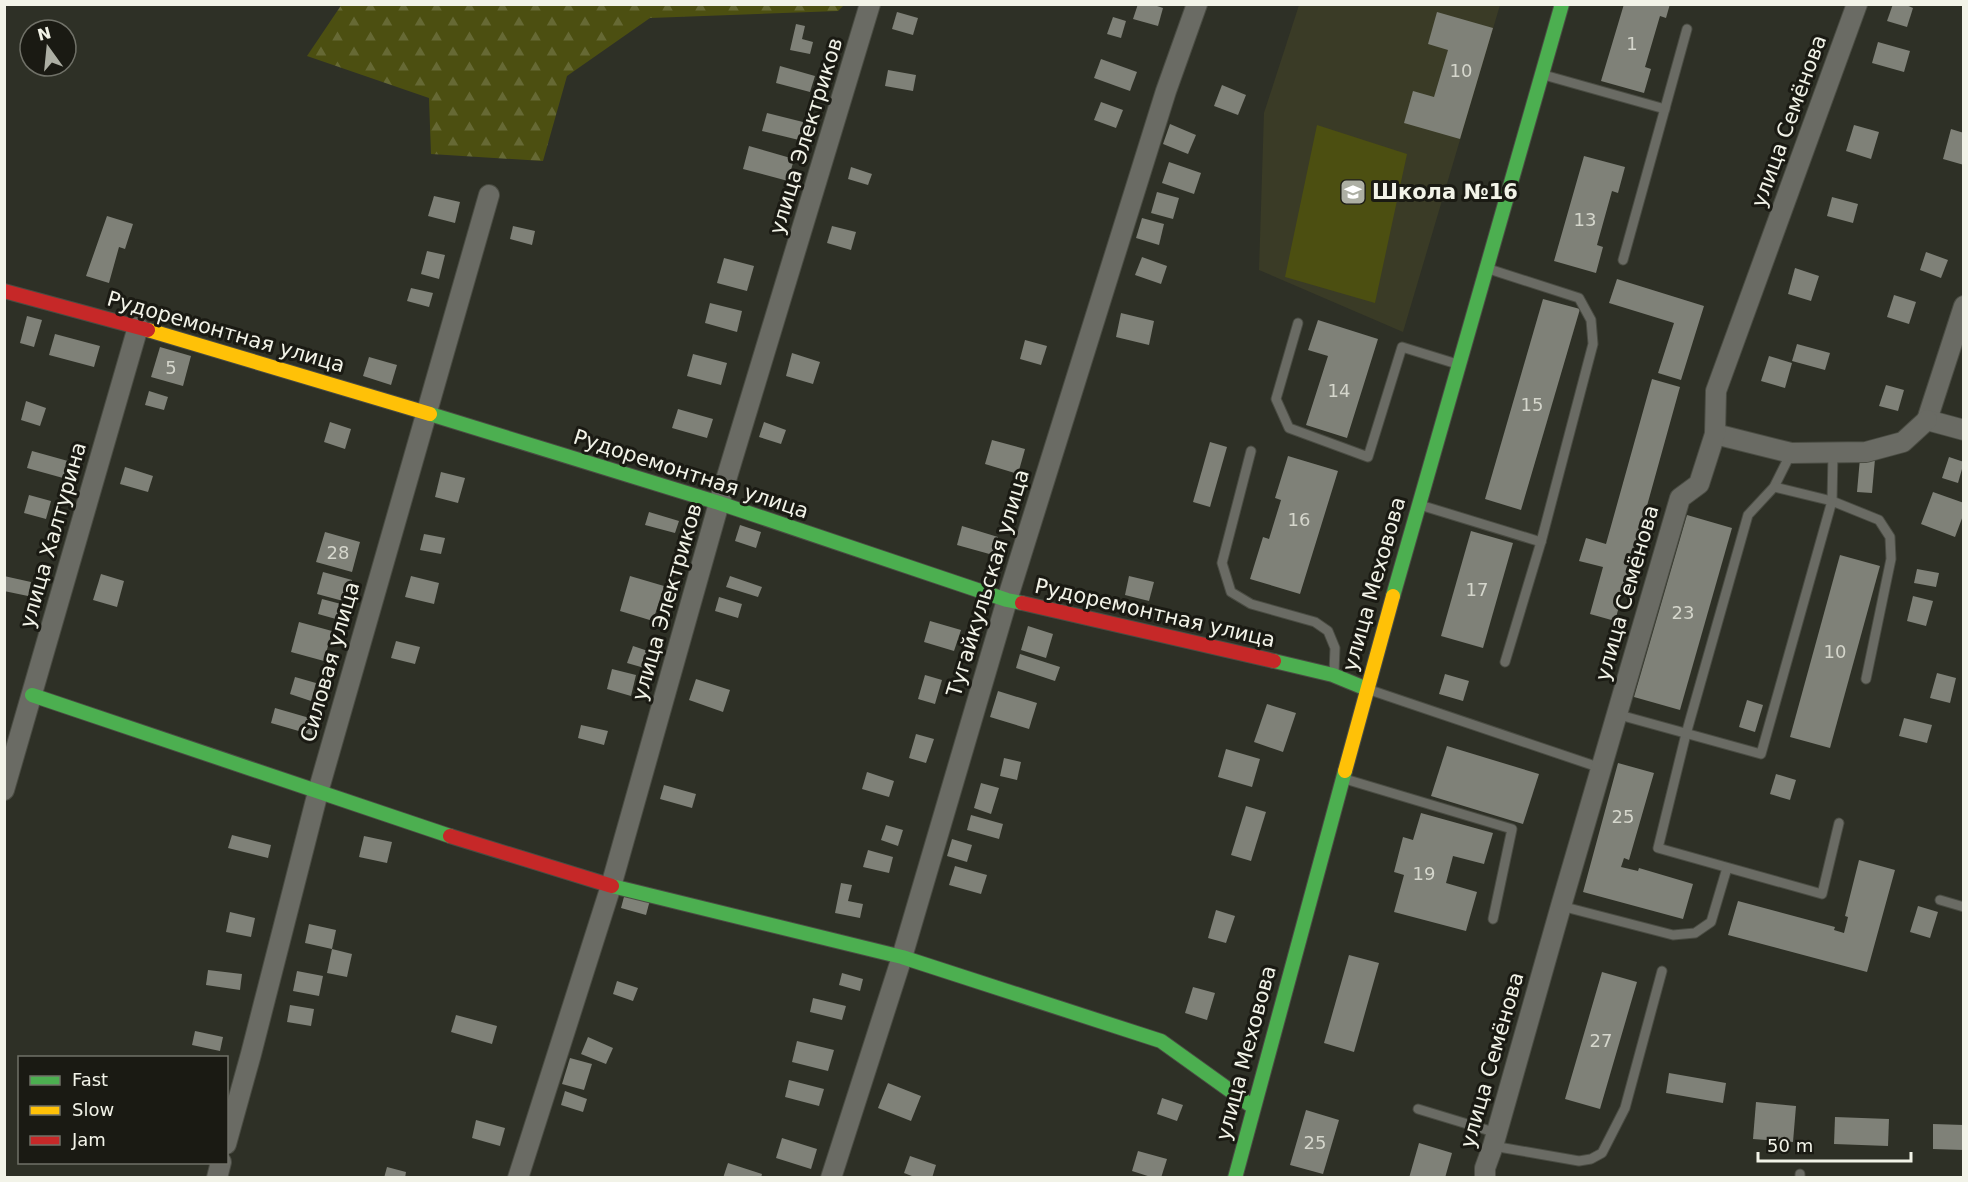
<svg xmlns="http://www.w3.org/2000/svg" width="1968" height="1182" font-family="'DejaVu Sans',sans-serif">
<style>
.built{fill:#3a3b26}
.forest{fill:url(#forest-firs)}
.pitch{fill:#4c4f11}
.building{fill:#7f8178}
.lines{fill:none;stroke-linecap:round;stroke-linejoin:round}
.lane-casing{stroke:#4a4c43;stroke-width:11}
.street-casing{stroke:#4a4c43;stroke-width:22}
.fast-casing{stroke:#4a4c43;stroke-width:16}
.slow-casing{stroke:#4a4c43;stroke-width:16}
.jam-casing{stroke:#4a4c43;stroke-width:16}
.lane{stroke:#6a6b64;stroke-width:9}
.street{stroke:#6a6b64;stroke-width:20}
.fast{stroke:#4caf50;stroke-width:14}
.slow{stroke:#ffc107;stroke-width:14}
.jam{stroke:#c62828;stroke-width:14}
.labels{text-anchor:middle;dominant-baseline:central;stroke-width:6;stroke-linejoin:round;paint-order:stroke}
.number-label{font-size:18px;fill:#d5d6cc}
.street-label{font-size:21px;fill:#f2f3e8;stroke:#1a1a13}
.poi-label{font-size:21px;font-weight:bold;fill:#f2f3e8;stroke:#1a1a13;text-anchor:start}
</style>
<defs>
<pattern id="forest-firs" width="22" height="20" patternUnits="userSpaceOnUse" patternTransform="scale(1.5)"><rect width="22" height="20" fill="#4c4f11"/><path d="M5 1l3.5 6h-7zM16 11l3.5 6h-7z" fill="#666934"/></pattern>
</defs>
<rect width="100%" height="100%" fill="#2e3026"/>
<path class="built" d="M1299,5H1500L1403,332L1259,270L1264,113Z"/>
<path class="forest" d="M342,4H844V5L838,11L650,18L567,76L543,161L431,154L429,98L307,56Z"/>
<path class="pitch" d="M1317,125L1407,154L1375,303L1285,277Z"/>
<g class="building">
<path d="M1138,4H1151L1163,8L1158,26L1133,19Z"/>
<path d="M1624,4H1670L1666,18L1660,16L1645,67L1651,69L1644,93L1601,81Z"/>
<path d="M1893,4H1904L1913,8L1907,27L1887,21Z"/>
<path d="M897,12L918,18L913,35L892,29Z"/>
<path d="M1437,12L1493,28L1460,139L1404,123L1413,91L1434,97L1448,50L1428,44Z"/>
<path d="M1113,17L1126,21L1121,38L1107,34Z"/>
<path d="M796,24L805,26L802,39L813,42L810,54L790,50Z"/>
<path d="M1878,42L1910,51L1904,72L1872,63Z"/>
<path d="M1101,59L1137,72L1130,91L1094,78Z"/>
<path d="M780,66L815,76L810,92L776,83Z"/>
<path d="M888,70L916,75L913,91L885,86Z"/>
<path d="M1222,85L1246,95L1238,115L1214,106Z"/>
<path d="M1101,102L1123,110L1116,128L1094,120Z"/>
<path d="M767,113L803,122L799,140L762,131Z"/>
<path d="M1170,124L1196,135L1188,154L1163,144Z"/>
<path d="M1854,125L1879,132L1871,159L1846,151Z"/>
<path d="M1951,129L1964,133V165L1943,159Z"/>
<path d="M749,146L794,159L788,181L743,169Z"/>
<path d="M1584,156L1625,167L1618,193L1612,191L1597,245L1603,247L1596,273L1554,261Z"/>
<path d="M1169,162L1201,173L1194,194L1162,183Z"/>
<path d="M851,167L872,174L868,185L848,179Z"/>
<path d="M1157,192L1179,198L1173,219L1151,213Z"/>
<path d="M434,196L460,202L455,223L428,216Z"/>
<path d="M1832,197L1858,204L1853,223L1827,216Z"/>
<path d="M107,216L133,224L125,249L119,247L109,283L86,276Z"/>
<path d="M1142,218L1164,224L1159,245L1136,238Z"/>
<path d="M513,226L535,231L532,245L510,239Z"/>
<path d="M832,226L856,232L851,250L827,243Z"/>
<path d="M427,251L445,255L439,279L421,274Z"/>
<path d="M1926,252L1948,260L1941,278L1920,270Z"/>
<path d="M1142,257L1167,266L1161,284L1135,275Z"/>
<path d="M724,258L754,266L747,291L717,283Z"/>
<path d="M1795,268L1819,276L1811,301L1788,294Z"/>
<path d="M1617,279L1704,306L1681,380L1658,373L1674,323L1609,303Z"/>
<path d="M411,288L433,293L429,307L407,301Z"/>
<path d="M1894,295L1916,302L1909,324L1887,317Z"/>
<path d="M1543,299L1580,309L1521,510L1485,499Z"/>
<path d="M710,303L742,311L737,332L705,323Z"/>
<path d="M1121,313L1154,321L1149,345L1116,337Z"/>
<path d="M27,316L42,320L34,347L20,343Z"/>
<path d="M1318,320L1378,339L1347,438L1306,425L1328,356L1308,350Z"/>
<path d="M55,334L100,346L94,367L49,355Z"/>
<path d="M1025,340L1047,346L1041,365L1020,359Z"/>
<path d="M1797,344L1830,353L1825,370L1792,361Z"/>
<path d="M160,347L191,356L183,386L151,377Z"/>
<path d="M792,353L820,362L813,384L786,376Z"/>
<path d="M693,354L727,363L721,385L687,376Z"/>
<path d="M1769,356L1792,363L1785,388L1761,381Z"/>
<path d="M369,357L397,365L391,385L363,376Z"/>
<path d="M1652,379L1680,387L1615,621L1590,614L1603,567L1579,561L1586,538L1606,544Z"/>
<path d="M1886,385L1904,390L1898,411L1879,406Z"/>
<path d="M149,391L168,397L164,410L145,405Z"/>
<path d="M26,401L46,408L40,426L21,420Z"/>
<path d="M678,409L713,419L707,438L672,428Z"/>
<path d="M330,422L351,429L345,449L324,442Z"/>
<path d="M764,422L786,430L781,444L759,437Z"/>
<path d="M992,440L1025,449L1018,474L985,464Z"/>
<path d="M1210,442L1227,447L1210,507L1193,502Z"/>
<path d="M32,451L68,461L63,478L27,468Z"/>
<path d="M1288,456L1338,471L1300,594L1250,579L1263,537L1269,539L1281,500L1275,498Z"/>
<path d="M1949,457L1964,462L1958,483L1942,478Z"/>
<path d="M1860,458L1875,459L1872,493L1857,492Z"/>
<path d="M125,467L153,476L148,492L120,484Z"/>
<path d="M441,472L465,478L458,503L435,497Z"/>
<path d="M1933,492L1964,503V513L1955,537L1921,524Z"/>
<path d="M29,495L51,501L46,519L24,513Z"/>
<path d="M649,512L679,521L675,533L645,525Z"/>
<path d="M1687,515L1732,528L1680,710L1634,697Z"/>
<path d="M740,525L761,532L756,548L735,541Z"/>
<path d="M962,526L998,537L993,555L957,545Z"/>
<path d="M1471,531L1513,543L1483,648L1441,636Z"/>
<path d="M325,532L360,542L352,572L316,562Z"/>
<path d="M424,534L445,538L441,554L420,550Z"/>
<path d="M1840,555L1880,566L1830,748L1790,737Z"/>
<path d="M1917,569L1939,573L1936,587L1914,583Z"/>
<path d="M323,572L352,580L347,602L317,594Z"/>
<path d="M101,574L124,581L117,607L93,600Z"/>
<path d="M4,576L31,582L28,596L4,591Z"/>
<path d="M411,576L439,583L434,604L405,597Z"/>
<path d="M630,576L664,586L653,621L620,611Z"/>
<path d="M730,576L762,587L758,597L726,587Z"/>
<path d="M1129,576L1154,582L1149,601L1125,595Z"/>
<path d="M1913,596L1933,601L1926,626L1907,621Z"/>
<path d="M719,597L742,604L738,618L715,611Z"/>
<path d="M322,599L341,604L336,619L318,614Z"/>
<path d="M930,621L961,630L954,651L924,642Z"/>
<path d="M299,622L332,631L324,661L291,652Z"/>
<path d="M1028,626L1053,634L1046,658L1021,650Z"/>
<path d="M396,641L420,647L415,664L391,658Z"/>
<path d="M633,646L654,653L648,669L627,663Z"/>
<path d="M1020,654L1060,667L1055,681L1016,668Z"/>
<path d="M612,669L636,675L631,696L607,689Z"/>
<path d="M1937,673L1956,678L1950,703L1930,698Z"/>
<path d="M1445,674L1469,681L1463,701L1439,694Z"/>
<path d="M925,675L942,680L935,704L918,699Z"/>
<path d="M295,677L316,683L311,701L290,694Z"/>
<path d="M696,679L730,690L723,712L689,700Z"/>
<path d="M998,691L1037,703L1029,729L990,717Z"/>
<path d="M1747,700L1763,705L1755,732L1739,727Z"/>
<path d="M1267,704L1296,713L1283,752L1254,742Z"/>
<path d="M275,708L320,721L316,736L271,723Z"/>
<path d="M1904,718L1932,725L1927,743L1899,736Z"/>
<path d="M581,725L608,731L604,745L578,738Z"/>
<path d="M916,734L934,739L926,763L909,758Z"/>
<path d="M1447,746L1539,774L1523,824L1431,796Z"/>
<path d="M1226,749L1260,759L1252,787L1218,777Z"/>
<path d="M1004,758L1021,762L1017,780L1000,776Z"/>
<path d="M1618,763L1654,773L1629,860L1624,858L1621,867L1638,871L1639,868L1693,884L1683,919L1583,892Z"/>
<path d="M867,772L894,781L889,797L862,789Z"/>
<path d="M1776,774L1796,780L1790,800L1770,794Z"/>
<path d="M981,783L999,788L991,814L974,808Z"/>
<path d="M664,785L696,794L692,808L660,799Z"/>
<path d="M1246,806L1266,812L1251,861L1231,855Z"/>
<path d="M1421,813L1493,833L1484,864L1453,856L1446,883L1477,892L1466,931L1394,912L1404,875L1394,872L1403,837L1413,840Z"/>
<path d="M971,815L1003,824L999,839L967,830Z"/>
<path d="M886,825L903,830L898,846L881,840Z"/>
<path d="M232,835L271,845L268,858L228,848Z"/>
<path d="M364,836L392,842L387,863L359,857Z"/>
<path d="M952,839L972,845L967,862L947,856Z"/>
<path d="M868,850L893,857L889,873L863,867Z"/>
<path d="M1859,860L1895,870L1867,972L1728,935L1738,901L1835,927L1834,930L1844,933L1848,917L1845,916Z"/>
<path d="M955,866L987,875L981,894L949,885Z"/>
<path d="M841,883L852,885L848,901L863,904L860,918L835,913Z"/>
<path d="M625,893L650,900L646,915L621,908Z"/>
<path d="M1918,906L1938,912L1930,938L1910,932Z"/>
<path d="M1216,910L1235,916L1226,943L1208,938Z"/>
<path d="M230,912L255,918L251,937L226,932Z"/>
<path d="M309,924L336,930L332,949L305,943Z"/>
<path d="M332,949L352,954L347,977L327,973Z"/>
<path d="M1349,955L1379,963L1354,1052L1324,1043Z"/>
<path d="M208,970L242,974L240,990L206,985Z"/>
<path d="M297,971L323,976L319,996L293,991Z"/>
<path d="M1602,972L1637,982L1600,1109L1565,1099Z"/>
<path d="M842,973L863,979L860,991L839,985Z"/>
<path d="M617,981L638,988L633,1001L613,994Z"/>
<path d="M1193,987L1215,993L1207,1020L1185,1013Z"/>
<path d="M813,998L846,1006L842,1020L810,1012Z"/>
<path d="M290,1005L314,1009L311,1026L287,1022Z"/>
<path d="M456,1015L497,1026L492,1044L451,1032Z"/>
<path d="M195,1031L223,1037L220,1051L192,1045Z"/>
<path d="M588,1037L613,1048L606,1064L581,1054Z"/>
<path d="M797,1041L834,1050L828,1071L792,1062Z"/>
<path d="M570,1058L592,1064L584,1090L562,1084Z"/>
<path d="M1669,1073L1726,1083L1723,1103L1666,1093Z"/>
<path d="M789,1080L824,1089L819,1106L785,1097Z"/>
<path d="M888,1083L921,1096L911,1121L878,1108Z"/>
<path d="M565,1091L587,1099L583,1112L561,1105Z"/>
<path d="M1162,1098L1183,1105L1177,1121L1157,1114Z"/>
<path d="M1756,1102L1796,1106L1793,1142L1753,1139Z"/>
<path d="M1306,1110L1339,1120L1323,1174L1290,1165Z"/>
<path d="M1835,1117L1889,1119L1888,1146L1834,1144Z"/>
<path d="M476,1120L505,1128L500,1146L472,1138Z"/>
<path d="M1933,1124L1964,1125V1150L1933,1149Z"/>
<path d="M782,1138L817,1149L811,1169L776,1158Z"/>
<path d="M1419,1143L1452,1153L1445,1178H1409Z"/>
<path d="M1138,1151L1167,1159L1161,1178H1154L1132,1171Z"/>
<path d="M910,1156L936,1165L932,1178H917L904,1173Z"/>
<path d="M728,1163L762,1174L761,1178H723Z"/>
<path d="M387,1167L406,1172L405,1178H384Z"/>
</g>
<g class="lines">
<g class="lane-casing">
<g id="lane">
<path d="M1544,75L1665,109"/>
<path d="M1623,260L1687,29"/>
<path d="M1489,269L1579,298L1591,320L1593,344L1541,542L1505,662"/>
<path d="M1298,323L1276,399L1289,428L1368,457L1402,347L1457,364"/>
<path d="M1251,451L1222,563L1231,592L1251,604L1315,622L1328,631L1335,648L1334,673"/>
<path d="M1791,453L1774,487L1748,515L1686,734L1658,848L1822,894L1839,823"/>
<path d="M1774,487L1832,501L1879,520L1890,537L1891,559L1866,679"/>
<path d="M1420,505L1541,542"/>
<path d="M1370,690L1601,768"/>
<path d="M1616,714L1761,754L1832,501L1833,453"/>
<path d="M1345,779L1512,829L1493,919"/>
<path d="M1940,900L1964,907"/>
<path d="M1561,906L1673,935L1695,933L1711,922L1727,868"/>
<path d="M1418,1109L1497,1133"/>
<path d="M1493,1146L1579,1161L1591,1159L1602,1153L1625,1108L1662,971"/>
<path d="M1800,1178V1174"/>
</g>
</g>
<g class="street-casing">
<g id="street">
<path d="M1927,420L1964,306"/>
<path d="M1927,420L1964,430"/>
<path d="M1715,434L1791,453L1866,452L1903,442L1927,420"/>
<path d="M4,790L138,327"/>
<path d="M226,1144L251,1054L318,792L489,195"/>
<path d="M217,1178L221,1162"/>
<path d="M518,1178L611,886L719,503L870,4"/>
<path d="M831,1178L902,957L1007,600L1166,91L1197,4"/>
<path d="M1485,1178V1168L1493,1146L1561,906L1680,498L1699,484L1715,434L1716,391L1857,4"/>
</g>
</g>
<g class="fast-casing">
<g id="fast">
<path d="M430,414L719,503L1007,600L1022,603"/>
<path d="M1393,596L1562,4"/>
<path d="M1274,661L1333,675L1367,689"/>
<path d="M32,695L450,836"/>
<path d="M612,886L902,957L1161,1041L1253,1107"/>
<path d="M1235,1178L1345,771"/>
</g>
</g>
<g class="slow-casing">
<g id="slow">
<path d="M148,330L430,414"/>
<path d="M1345,771L1393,596"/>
</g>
</g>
<g class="jam-casing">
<g id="jam">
<path d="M4,291L148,330"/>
<path d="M1022,603L1274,661"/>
<path d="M450,836L612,886"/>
</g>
</g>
<use href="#lane" class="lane"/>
<use href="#street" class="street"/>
<use href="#fast" class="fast"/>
<use href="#slow" class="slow"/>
<use href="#jam" class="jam"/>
</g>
<defs>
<g id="school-square" transform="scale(1.35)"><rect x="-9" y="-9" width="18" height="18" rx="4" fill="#adafa4" stroke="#1a1a13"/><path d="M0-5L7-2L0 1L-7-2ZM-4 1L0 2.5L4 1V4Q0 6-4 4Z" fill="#fff"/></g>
</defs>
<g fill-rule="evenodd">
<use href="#school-square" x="1353" y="192"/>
</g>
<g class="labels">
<g class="number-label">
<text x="1632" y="43">1</text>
<text x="1461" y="70">10</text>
<text x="1585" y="219">13</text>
<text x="171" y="367">5</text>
<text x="1339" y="390">14</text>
<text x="1532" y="404">15</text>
<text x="1299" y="519">16</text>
<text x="338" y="552">28</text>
<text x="1477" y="589">17</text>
<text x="1683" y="612">23</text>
<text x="1835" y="651">10</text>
<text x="1623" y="816">25</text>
<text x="1424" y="873">19</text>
<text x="1601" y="1040">27</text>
<text x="1315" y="1142">25</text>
</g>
<g class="street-label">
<text transform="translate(1789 121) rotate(-70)">улица Семёнова</text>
<text transform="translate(806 136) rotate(-73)">улица Электриков</text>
<text transform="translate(226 332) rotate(16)">Рудоремонтная улица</text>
<text transform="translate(691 474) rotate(18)">Рудоремонтная улица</text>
<text transform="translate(53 535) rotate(-74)">улица Халтурина</text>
<text transform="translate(988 583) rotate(-73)">Тугайкульская улица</text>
<text transform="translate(1374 584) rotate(-74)">улица Меховова</text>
<text transform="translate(1627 593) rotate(-74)">улица Семёнова</text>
<text transform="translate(667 602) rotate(-74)">улица Электриков</text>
<text transform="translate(1155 613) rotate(13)">Рудоремонтная улица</text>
<text transform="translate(330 662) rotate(-74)">Силовая улица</text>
<text transform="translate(1246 1053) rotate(-75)">улица Меховова</text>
<text transform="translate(1492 1060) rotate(-74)">улица Семёнова</text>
</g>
<g class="poi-label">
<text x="1372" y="192">Школа №16</text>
</g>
</g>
<rect width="1968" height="1182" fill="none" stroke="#f2f3e8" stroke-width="12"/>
<rect x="18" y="1056" width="210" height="108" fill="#1a1a13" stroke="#707168" stroke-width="1.5"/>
<rect x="30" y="1076" width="30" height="9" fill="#4caf50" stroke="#707168" stroke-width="1.5"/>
<text x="72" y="1086" font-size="18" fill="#f2f3e8">Fast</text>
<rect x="30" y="1106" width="30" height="9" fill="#ffc107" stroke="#707168" stroke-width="1.5"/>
<text x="72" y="1116" font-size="18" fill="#f2f3e8">Slow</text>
<rect x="30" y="1136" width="30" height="9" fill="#c62828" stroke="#707168" stroke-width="1.5"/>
<text x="72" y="1146" font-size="18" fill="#f2f3e8">Jam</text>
<g transform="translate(48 48) rotate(345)"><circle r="28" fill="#1a1a13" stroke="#707168" stroke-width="1.5"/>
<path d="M0-4.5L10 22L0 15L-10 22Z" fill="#adafa4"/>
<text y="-9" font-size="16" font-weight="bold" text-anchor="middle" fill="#f2f3e8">N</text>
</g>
<path d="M1758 1152v9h153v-9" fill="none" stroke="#f2f3e8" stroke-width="3"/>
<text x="1767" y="1152" font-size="18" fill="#f2f3e8" stroke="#1a1a13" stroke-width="4.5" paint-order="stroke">50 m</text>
</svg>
